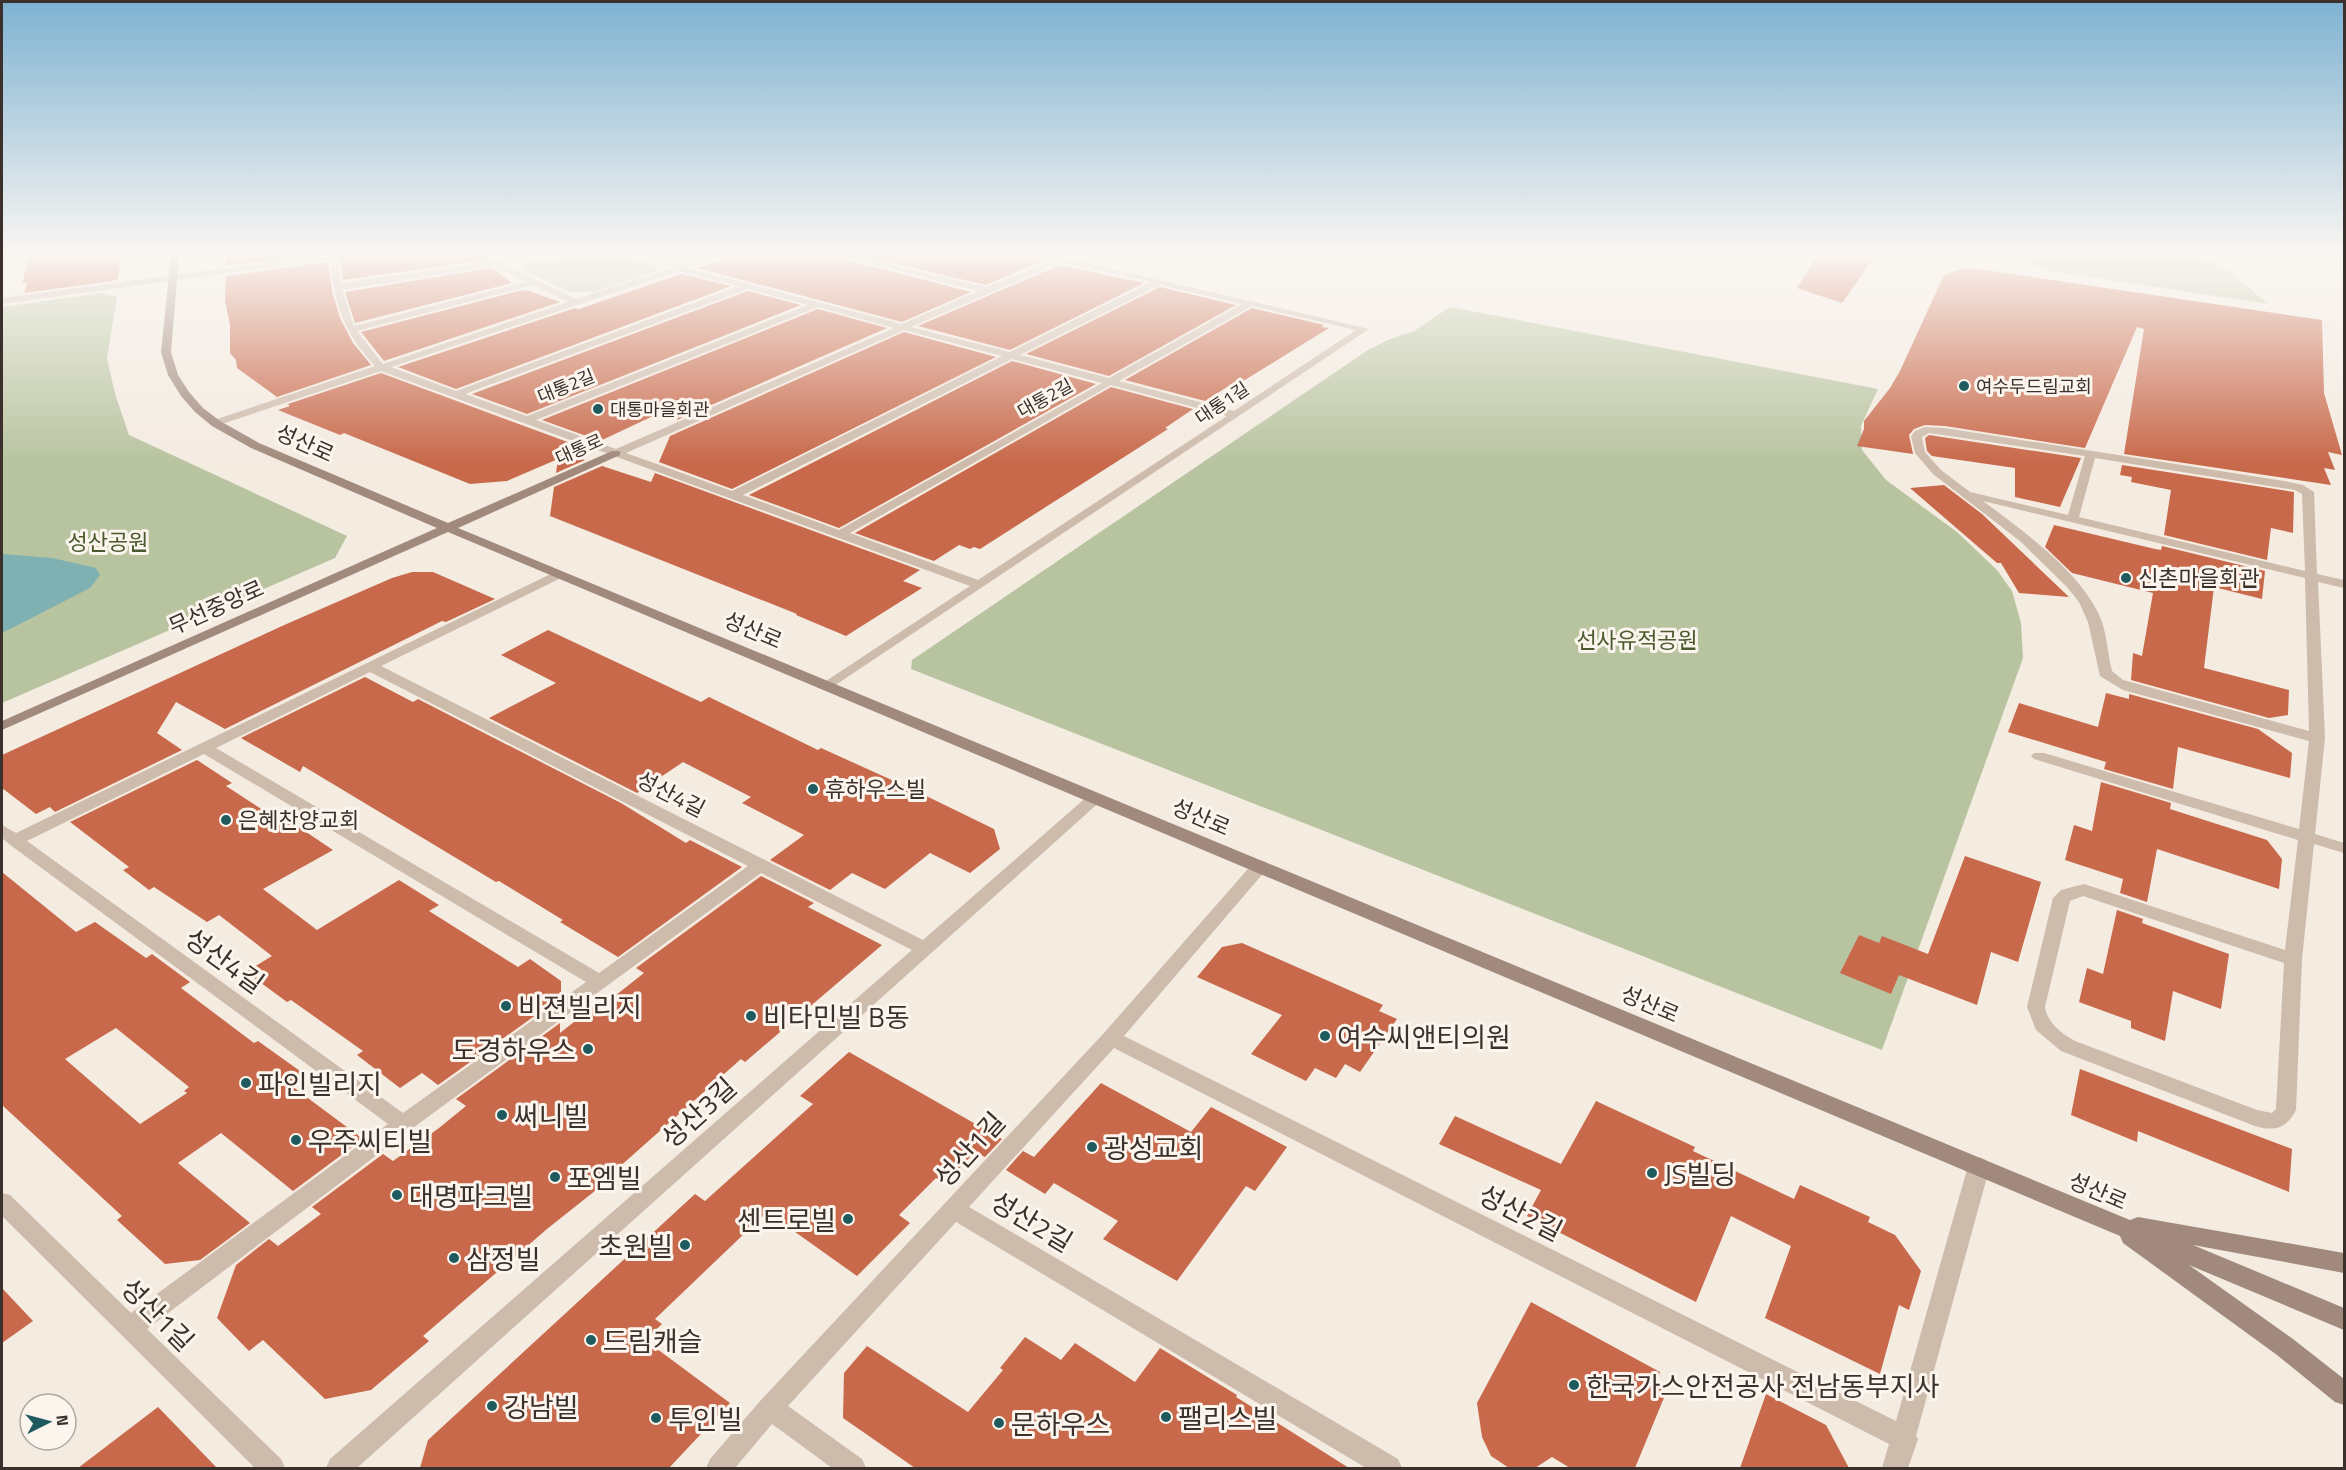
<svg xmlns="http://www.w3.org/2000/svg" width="2346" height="1470" font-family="'Titillium Web','Noto Sans KR',sans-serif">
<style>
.green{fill:#b8c4a0}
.water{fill:#7fb0b2}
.building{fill:#c8694b;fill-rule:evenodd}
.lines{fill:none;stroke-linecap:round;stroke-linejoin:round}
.street{fill:#cdbbac;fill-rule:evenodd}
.secondary{fill:#a18a7d;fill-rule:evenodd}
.poi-dot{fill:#1f5a5e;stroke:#fbf5ee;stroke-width:2}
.labels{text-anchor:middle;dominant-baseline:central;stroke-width:6;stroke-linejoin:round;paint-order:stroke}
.far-street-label{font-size:18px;fill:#3b302b;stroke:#fbf5ee}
.far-poi-label{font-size:18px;fill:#3b302b;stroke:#fbf5ee;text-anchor:start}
.street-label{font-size:22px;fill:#3b302b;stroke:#fbf5ee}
.park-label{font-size:22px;fill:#4a5a2e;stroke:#fbf5ee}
.poi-label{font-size:22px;fill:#3b302b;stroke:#fbf5ee;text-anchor:start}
.near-street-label{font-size:27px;fill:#3b302b;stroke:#fbf5ee}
.near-poi-label{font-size:27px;fill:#3b302b;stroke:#fbf5ee;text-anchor:start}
</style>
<rect width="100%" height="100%" fill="#f4ebe1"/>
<g class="green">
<path d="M566,256H629L657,267L654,272L594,292H570L520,269L524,262Z"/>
<path d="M2006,256H2202L2230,272L2268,304L2050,271Z"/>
<path d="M102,293L117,297L107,358L115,394L129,435L347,536L335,558L2,703V307Z"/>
<path d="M1450,307L1878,389L1861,426L1862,450L1886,480L1957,532L1997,570L2012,591L2021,623L2023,658L1882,1050L911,669L912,660L1368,350L1390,339L1414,331Z"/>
</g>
<path class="water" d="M2,554L52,558L96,568L100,575L90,588L2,633Z"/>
<g class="building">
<path d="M29,256H121L118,279L112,281L24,293L27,283L22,284Z"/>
<path d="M227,256H302L226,266Z"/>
<path d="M340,256H485L487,260L343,280Z"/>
<path d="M733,256H838L839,258L971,292L902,322L697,268Z"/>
<path d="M862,256H1021L1043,261L986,285Z"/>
<path d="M1828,256H1875L1842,303L1797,288L1815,259L1824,260Z"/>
<path d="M328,262L332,291L340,318L353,343L371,365L277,397L237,368L236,360L230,353V325L225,301L226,276Z"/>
<path d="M1060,265L1144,283L1010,350L918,326Z"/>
<path d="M492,268L512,283L355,323L345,292Z"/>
<path d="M1962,269H1979L2322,320L2324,393L2342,455L2328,452L2335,470L2324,468L2331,485L2124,454L2144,329L2137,327L2085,448L1945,426L1925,425L1914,429L1909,435L1913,454L1857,446L1864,429V421L1890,388L1900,371L1944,275Z"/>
<path d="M681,274L731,286L456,389L398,367L575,308L579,309Z"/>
<path d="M1160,287L1236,305L1109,376L1026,354Z"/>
<path d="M522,290L529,291L560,302L384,361L361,332Z"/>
<path d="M748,291L801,305L527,414L472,394Z"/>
<path d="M1252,308L1324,325L1321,327L1329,328L1240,383L1235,382L1205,401L1125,380Z"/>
<path d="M818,309L887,328L677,420L685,401L600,441L542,420Z"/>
<path d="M904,332L996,357L732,489L659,462L670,436Z"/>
<path d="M1012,361L1096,384L839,528L749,495Z"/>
<path d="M381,373L584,448L569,455L585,460L556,473L558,459L507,481L470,484L344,433L340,435L278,410L290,406L288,404Z"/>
<path d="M1111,387L1193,409L1165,428L1168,429L980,549L974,547L970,549L959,545L934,561L855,533Z"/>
<path d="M1929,435L2081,458L2060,507L2015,497V468L1932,456L1927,451L1925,438Z"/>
<path d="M2122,465L2294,492L2293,533L2271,528L2267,560L2164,535L2171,490L2131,482L2132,477L2120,475Z"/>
<path d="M602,466L651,482L655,473L920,570L903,581L922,588L846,636L796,615L797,614L550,516L554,487Z"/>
<path d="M1944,485L1982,514L2069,597L2019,593L2001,563H1997L1910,488Z"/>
<path d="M2054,525L2155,549L2161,550L2162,546L2265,571L2262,599L2214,587L2204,668L2289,690L2288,715L2269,718L2131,680L2133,653L2142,656L2153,593L2072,573L2045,547Z"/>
<path d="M412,572H433L495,599L446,622L442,621L225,729L176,702L157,733L182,750L55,812L50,807L36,814L2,788V755L282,626L392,578Z"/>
<path d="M548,630L701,702L709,697L818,750L821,748L916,791L994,829L1000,849L970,873L930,853L885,889L852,873L830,890L770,860L804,835L742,803L751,797L683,762L637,793L489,718L556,683L501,655Z"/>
<path d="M365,677L413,702L418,699L621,803L686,843L690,840L742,867L618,957L560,922L563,920L499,881L496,882L303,766L300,772L241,738Z"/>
<path d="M2106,693L2129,699V694L2258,729L2292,753L2290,778L2178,747L2173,789L2104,769L2106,762L2008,732L2019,703L2098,727Z"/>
<path d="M197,760L232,783L226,786L283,823L288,820L333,850L263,889L317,930L399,880L439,905L429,911L518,967L530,959L561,981V997L438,1085L422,1073L400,1088L357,1055L363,1051L291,1000L287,1002L246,972L272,956L219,915L207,922L154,887L149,890L123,870L129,867L70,822Z"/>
<path d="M2101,782L2171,803L2170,809L2267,840L2282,859L2279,889L2157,849L2147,902L2120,893L2123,879L2065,860L2074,825L2092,831Z"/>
<path d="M1965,856L2041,882L2018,962L1991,952L1977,1005L1899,975L1891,994L1840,973L1859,935L1879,943L1882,936L1928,954Z"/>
<path d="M2,872L76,932L95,922L146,958L152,954L190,982L181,988L254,1043L258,1041L307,1076L293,1087L363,1139L293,1191L221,1133L178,1163L250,1223L200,1260L165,1264L117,1220L122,1216L2,1105ZM116,1028L189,1087L184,1091L187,1093L140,1124L65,1059Z"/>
<path d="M761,876L814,903L808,907L882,945L745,1062L741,1059L617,1169L620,1171L547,1229L423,1336L429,1341L371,1390L325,1399L263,1340L249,1351L217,1318L236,1265L269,1239L278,1246L321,1214L312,1207L383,1154L393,1161L439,1128L466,1106L456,1099L560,1023V1033L593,1007L597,1010L644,973L636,968Z"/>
<path d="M2117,910L2143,919L2142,923L2229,954L2221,1009L2173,991L2165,1041L2131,1028V1021L2079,1002L2087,968L2103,974Z"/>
<path d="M1242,943L1383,1005L1379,1011L1397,1019L1360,1072L1345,1064L1336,1078L1315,1068L1306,1081L1251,1054L1282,1015L1197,977L1222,947Z"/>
<path d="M849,1052L1002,1139L985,1157L975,1152L945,1183L936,1178L899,1215L910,1223L857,1276L767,1212L655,1319L662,1324L645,1340L730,1403L669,1468H420L428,1440L695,1194L705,1201L813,1104L800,1096Z"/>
<path d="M2080,1069L2292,1149L2289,1192L2138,1131L2137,1142L2071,1115Z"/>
<path d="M1101,1083L1191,1132L1211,1107L1287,1147L1255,1191L1246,1186L1177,1281L1103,1239L1118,1221L1054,1183L1045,1194L1006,1170L1023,1151L1034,1157Z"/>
<path d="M1596,1101L1695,1147L1693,1151L1794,1199L1800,1185L1870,1217L1868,1222L1895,1235L1921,1271L1909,1310L1899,1305L1880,1374L1765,1318L1791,1246L1731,1216L1696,1302L1527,1216L1541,1190L1439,1144L1455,1116L1561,1164Z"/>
<path d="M2,1288L33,1321L2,1343Z"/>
<path d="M1531,1302L1660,1372L1656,1382L1668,1388L1635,1468H1570L1552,1457L1535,1468H1509L1491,1456L1482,1437L1477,1403Z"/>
<path d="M1025,1337L1061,1360L1075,1343L1135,1382L1160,1348L1237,1395L1236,1397L1349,1468H915L843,1418L844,1373L867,1346L968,1412L1003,1370L1000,1368Z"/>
<path d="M1766,1394L1826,1425L1849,1468H1740Z"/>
<path d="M158,1407L217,1468H78Z"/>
</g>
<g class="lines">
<g class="street">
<path d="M2,256H9L5,265H2Z"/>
<path d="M317,256H338L341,283L527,256H546L542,258L503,264L576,299L671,268L642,256C655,256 669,265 680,265C693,264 704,256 718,256L687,268L902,324L978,291L840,256H853L986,287L1052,260L1043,256H1057L1369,329L828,690L821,686L823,683L970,586L381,371L219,425H211V421L375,366C343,332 335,305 330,259L2,304V298ZM1061,262L1151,282L1010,352L911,327ZM493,266L526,282L354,326L342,290ZM679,271L739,286L456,391L391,367ZM533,285L568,302L383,364L357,331ZM1160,285L1242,304L1109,378L1020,355ZM748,289L808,305L527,416L465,394ZM1252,306L1356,330L1234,411L1119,381ZM818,307L894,328L616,449L536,420ZM904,330L1002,356L732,491L626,453ZM1012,359L1102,383L839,530L743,495ZM1111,385L1227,416L978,580L850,533Z"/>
<path d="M1925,427L1945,428L2284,481L2303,485L2314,492L2317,574L2344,580V588L2318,582L2325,738L2315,834L2344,843V853L2314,844L2302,959L2296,1110C2287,1128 2274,1132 2255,1126L2061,1051L2036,1030L2027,1007L2053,898L2061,890L2084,884L2285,950L2298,840L2034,759L2031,756L2034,753H2044L2299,829L2309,741L2123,690L2100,676L2088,622L2079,602L2067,587L2020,541L1933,474L1915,453L1911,436L1915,431ZM1929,433L2085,456L2068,515L1970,492L1941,470L1925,452L1922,437ZM2095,458L2295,490L2302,494L2305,571L2079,517ZM1983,501L2305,578L2309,731L2123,680L2112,671C2108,655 2107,637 2102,622C2085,575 2022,530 1983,501ZM2083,896L2284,963L2276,1109L2272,1113L2257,1110L2075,1041C2061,1033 2048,1024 2045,1007L2070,901Z"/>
<path d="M559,570L565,574L563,577L381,666L923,940L1090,794L1096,793L1104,798L357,1468H326L330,1459L912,950L761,873L410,1130L147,1329L281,1459L285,1468H255L2,1216V1193L10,1195L131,1313L388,1124L9,844L2,838V825L16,833ZM370,672L748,866L599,973L216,748ZM204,754L586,982L403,1113L27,841Z"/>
<path d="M1260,860L1266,862L1268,866L1266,870L1124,1036L1896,1421L1968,1166L1972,1160L1979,1157L1986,1160L1990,1166L1916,1436L1918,1439L1908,1468H1882L1889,1444L1114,1048L969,1207L1398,1459L1402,1468H1366L956,1222L788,1406L862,1459L866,1468H832L772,1424L735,1468H706L710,1459L761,1400L1104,1033L1254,862Z"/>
</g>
<path class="secondary" d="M171,256H179L171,352L178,375L189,392L203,408L220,421L259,443L448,523L612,451H620V455L458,528L2130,1220L2138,1217L2344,1253V1273L2193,1245L2344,1308V1330L2189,1265L2293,1339L2344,1379V1405L2335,1402L2277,1355L2123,1243L2120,1236L448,532L2,730V721L437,528L251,448L212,426L195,412L181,396L168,375L161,352Z"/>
</g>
<linearGradient id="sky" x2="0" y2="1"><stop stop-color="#7eb2d2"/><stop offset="0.55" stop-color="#faf6f2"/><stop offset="1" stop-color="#faf6f2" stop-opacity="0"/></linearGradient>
<rect width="2346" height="462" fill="url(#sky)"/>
<g class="poi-dot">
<circle cx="1964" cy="386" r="6"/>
<circle cx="598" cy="409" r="6"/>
<circle cx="2126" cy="578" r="6"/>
<circle cx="813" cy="789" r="6"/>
<circle cx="226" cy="820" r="6"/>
<circle cx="506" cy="1006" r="6"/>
<circle cx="751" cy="1016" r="6"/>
<circle cx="1325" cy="1036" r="6"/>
<circle cx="588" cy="1049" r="6"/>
<circle cx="246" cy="1083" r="6"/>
<circle cx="502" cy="1115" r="6"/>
<circle cx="296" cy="1140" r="6"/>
<circle cx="1092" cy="1147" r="6"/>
<circle cx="1652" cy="1173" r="6"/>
<circle cx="555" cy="1177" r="6"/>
<circle cx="397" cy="1195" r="6"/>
<circle cx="848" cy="1219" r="6"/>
<circle cx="685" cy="1245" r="6"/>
<circle cx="454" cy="1258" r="6"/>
<circle cx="591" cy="1340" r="6"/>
<circle cx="1574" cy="1385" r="6"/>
<circle cx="492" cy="1406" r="6"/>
<circle cx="1166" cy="1417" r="6"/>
<circle cx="656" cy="1418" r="6"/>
<circle cx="999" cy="1423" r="6"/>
</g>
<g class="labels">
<g class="far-street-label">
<text transform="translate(566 386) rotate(-22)">대통2길</text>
<text transform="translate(1045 398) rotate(-29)">대통2길</text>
<text transform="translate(1222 403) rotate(-34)">대통1길</text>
<text transform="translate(579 449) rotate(-24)">대통로</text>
</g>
<g class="far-poi-label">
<text x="1976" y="386">여수두드림교회</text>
<text x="610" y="409">대통마을회관</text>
</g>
<g class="street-label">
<text transform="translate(305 443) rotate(24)">성산로</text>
<text transform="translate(216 607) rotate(-24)">무선중앙로</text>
<text transform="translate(753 630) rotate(23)">성산로</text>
<text transform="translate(671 794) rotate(27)">성산4길</text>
<text transform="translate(1201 817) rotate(23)">성산로</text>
<text transform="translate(1650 1004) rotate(23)">성산로</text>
<text transform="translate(2098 1191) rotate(23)">성산로</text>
</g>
<g class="park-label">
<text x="108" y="542">성산공원</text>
<text x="1637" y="640">선사유적공원</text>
</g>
<g class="poi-label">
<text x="2138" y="578">신촌마을회관</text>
<text x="825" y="789">휴하우스빌</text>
<text x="238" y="820">은혜찬양교회</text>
</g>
<g class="near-street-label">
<text transform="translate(225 960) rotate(36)">성산4길</text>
<text transform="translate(698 1112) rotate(-42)">성산3길</text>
<text transform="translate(969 1149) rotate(-48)">성산1길</text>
<text transform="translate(1521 1212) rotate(27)">성산2길</text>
<text transform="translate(1032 1221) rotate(31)">성산2길</text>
<text transform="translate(158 1314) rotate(45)">성산1길</text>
</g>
<g class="near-poi-label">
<text x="518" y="1006">비젼빌리지</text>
<text x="763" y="1016">비타민빌 B동</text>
<text x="1337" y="1036">여수씨앤티의원</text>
<text x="576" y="1049" text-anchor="end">도경하우스</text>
<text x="258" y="1083">파인빌리지</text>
<text x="514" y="1115">써니빌</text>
<text x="308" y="1140">우주씨티빌</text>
<text x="1104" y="1147">광성교회</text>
<text x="1664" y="1173">JS빌딩</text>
<text x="567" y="1177">포엠빌</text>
<text x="409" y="1195">대명파크빌</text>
<text x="836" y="1219" text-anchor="end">센트로빌</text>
<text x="673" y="1245" text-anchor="end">초원빌</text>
<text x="466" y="1258">삼정빌</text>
<text x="603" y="1340">드림캐슬</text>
<text x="1586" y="1385">한국가스안전공사 전남동부지사</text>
<text x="504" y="1406">강남빌</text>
<text x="1178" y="1417">팰리스빌</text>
<text x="668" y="1418">투인빌</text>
<text x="1011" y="1423">문하우스</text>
</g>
</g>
<rect width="2346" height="1470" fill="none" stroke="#3b302b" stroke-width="6"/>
<g transform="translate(48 1422) rotate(84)"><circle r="28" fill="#fbf5ee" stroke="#aea6a0" stroke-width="1.5"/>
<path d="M0-4.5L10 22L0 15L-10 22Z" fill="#1f5a5e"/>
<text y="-9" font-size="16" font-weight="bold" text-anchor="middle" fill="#3b302b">N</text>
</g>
</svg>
